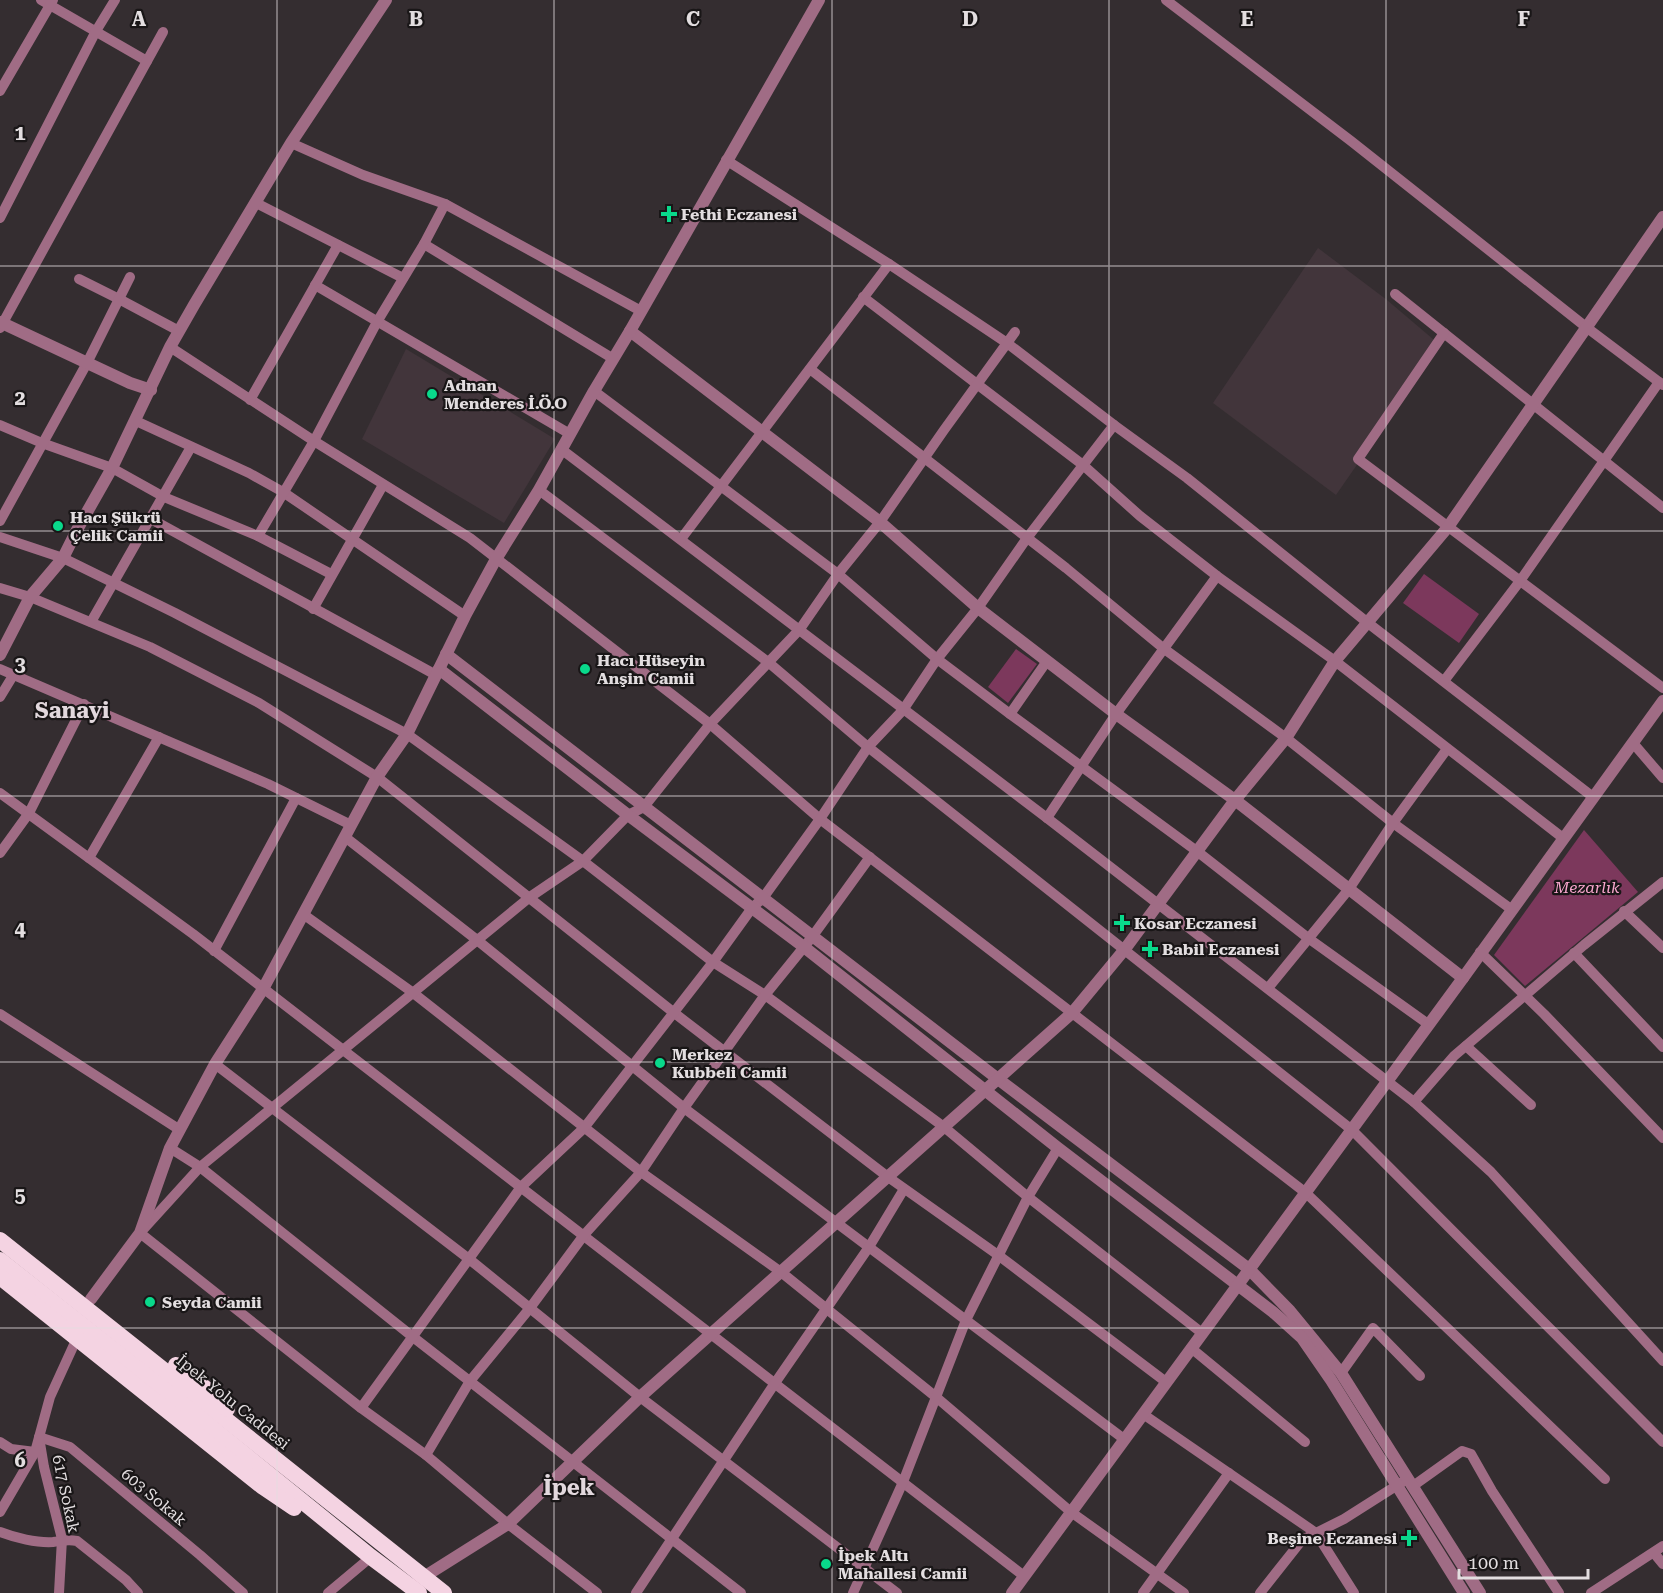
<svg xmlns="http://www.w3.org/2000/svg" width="1663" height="1593" font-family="'Roboto Serif',serif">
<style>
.built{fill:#42353b}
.green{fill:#7c385c}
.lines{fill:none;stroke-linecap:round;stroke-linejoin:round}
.minor{stroke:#a06c85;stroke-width:10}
.tertiary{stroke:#a06c85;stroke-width:12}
.trunk{stroke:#f4d3e2;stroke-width:16}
.grid{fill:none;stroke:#e3dee0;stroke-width:1.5;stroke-opacity:0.55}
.poi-dot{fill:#09d98b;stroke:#191617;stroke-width:2}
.labels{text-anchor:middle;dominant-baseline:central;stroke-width:4.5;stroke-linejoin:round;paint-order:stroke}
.poi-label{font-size:16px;font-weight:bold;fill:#e3dee0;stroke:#191617;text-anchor:start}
.park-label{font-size:16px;font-style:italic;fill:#f8a6cd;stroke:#191617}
.street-label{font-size:16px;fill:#e3dee0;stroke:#191617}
.district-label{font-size:22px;font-weight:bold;fill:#e2d8dd;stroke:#191617}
.grid-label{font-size:20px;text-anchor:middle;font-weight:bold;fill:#e3dee0;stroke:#191617;stroke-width:4.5;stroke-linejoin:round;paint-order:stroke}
</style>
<rect width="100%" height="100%" fill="#342d30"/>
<g class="built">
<path d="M1318,248L1387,300L1440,345L1336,495L1213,403Z"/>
<path d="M406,349L555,439L504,523L362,439Z"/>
</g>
<g class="green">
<path d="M1424,574L1479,614L1459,643L1403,603Z"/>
<path d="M1016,649L1037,664L1008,703L988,687Z"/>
<path d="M1584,830L1638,892L1525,986L1494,955Z"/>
</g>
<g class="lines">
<g class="minor">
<path d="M41,0L147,61"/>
<path d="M1166,0L1351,141L1586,327L1663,385"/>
<path d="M0,91L53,0"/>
<path d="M291,143L363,175L445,204L641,311"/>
<path d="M726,160L889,264L1007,343L1114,425L1187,478L1368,623L1593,797"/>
<path d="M256,203L403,278"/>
<path d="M0,218L96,31L115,0"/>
<path d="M424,244L612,358"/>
<path d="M79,279L119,299L179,331"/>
<path d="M315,285L570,434"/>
<path d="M1395,294L1663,508"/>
<path d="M863,297L1083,465L1140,516L1217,576L1335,661L1563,838"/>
<path d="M0,328L163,32"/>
<path d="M1444,333L1358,459L1663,688"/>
<path d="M170,347L314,441L470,538L710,724L820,819L1306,1193L1605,1479"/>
<path d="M810,369L1066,568L1163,648L1286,738L1393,823L1511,909"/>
<path d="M594,391L838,574L937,659L1010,714L1198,852L1308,938L1428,1024"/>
<path d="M250,400L338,245"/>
<path d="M136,421L249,473L283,492L465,616"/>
<path d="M0,425L42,443L112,468L164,497L258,536L331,574"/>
<path d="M561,449L1047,818L1414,1102L1491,1172L1663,1361"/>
<path d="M539,490L768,662L868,747L1352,1130L1663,1442"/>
<path d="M151,519L436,675"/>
<path d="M0,521L87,363L130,277"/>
<path d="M258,536L314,441L377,322L424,244L445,204"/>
<path d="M0,537L63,558L175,613L407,734L583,861L713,962L765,995L944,1127L1028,1197L1202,1333"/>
<path d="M681,539L889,264"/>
<path d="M0,588L30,597L150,647L259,703L377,777L673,1012L888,1177L998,1255L1166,1382"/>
<path d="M313,609L383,485"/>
<path d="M91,622L191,447"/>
<path d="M0,669L268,784L351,825"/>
<path d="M1444,681L1520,581L1659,382"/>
<path d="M0,697L14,674"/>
<path d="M1010,714L1047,661"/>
<path d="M1633,743L1663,778"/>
<path d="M0,793L193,934L1024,1576"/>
<path d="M1047,818L1116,714L1217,576"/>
<path d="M345,837L477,940L684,1108L1124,1439"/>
<path d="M0,853L29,813L84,704"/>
<path d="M89,858L159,737"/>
<path d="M1624,911L1663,948"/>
<path d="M303,914L412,992L641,1172L781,1272L936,1397L1071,1512L1184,1593"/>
<path d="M214,951L296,798"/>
<path d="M1480,952L1544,1014L1663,1138"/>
<path d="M1574,953L1663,1047"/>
<path d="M1268,988L1349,889L1393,823L1447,749"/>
<path d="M0,1014L180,1130"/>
<path d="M1466,1046L1531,1105"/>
<path d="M215,1064L469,1259L640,1397L897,1593"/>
<path d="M1414,1102L1454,1056L1584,945L1663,882"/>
<path d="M170,1148L200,1167L413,1337L741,1593"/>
<path d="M1191,1348L1305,1442"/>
<path d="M1341,1373L1373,1328L1420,1376"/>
<path d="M361,1408L521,1187L584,1128L713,962L752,908L763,898L820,819L868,747L903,710L937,659L978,608L1027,538L1114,425"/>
<path d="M1143,1414L1316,1533L1354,1593"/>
<path d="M39,1437L70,1447L200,1555L243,1593"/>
<path d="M0,1442L11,1449L35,1452"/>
<path d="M40,1443L44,1467L62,1539L59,1593"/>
<path d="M426,1455L470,1381L530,1308L584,1235L641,1172L684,1108L765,995L812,937L870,857"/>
<path d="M1413,1486L1462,1451L1471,1454L1492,1491L1559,1593"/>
<path d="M0,1512L35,1452L50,1397L77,1338"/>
<path d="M0,1532C15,1538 37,1543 53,1542C62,1541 67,1539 77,1541L126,1580L138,1593"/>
<path d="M1654,1553L1663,1564"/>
<path d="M328,1593L371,1557"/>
<path d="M597,1593L508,1524L426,1455L361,1408L140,1233L200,1167L530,897L583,861L628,815L644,807L710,724L800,629L838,574L880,522L944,430L1015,332"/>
<path d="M636,1593L775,1383L869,1247L904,1189"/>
<path d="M853,1593L903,1482L966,1320L1028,1197L1058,1148"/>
<path d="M1143,1593L1229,1473"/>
<path d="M1260,1593L1302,1540L1344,1519L1407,1479"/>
<path d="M1591,1593L1663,1546"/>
</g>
<g class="tertiary">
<path d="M0,322L130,383L151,390"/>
<path d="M630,331L880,522L978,608L1116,714L1235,800L1463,978"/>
<path d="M446,654L998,1079L1249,1269L1290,1311L1341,1373L1480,1593"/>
<path d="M0,655L30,597L63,558L78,528L112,468L170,347L194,305L291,143L386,0"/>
<path d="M439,669L628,815L804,947L1058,1148L1273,1312L1302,1338L1331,1380L1464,1593"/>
<path d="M91,1299L140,1233L170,1148L215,1064L263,989L377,777L407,734L465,616L496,559L539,490L594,391L630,331L819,0"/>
<path d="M419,1580L508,1524L640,1397L1072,1013L1125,949L1235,800L1286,738L1335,661L1448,527L1663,217"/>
<path d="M1012,1593L1463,978L1663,701"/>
</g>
<g class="trunk">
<path d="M0,1240L444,1593"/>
<path d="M0,1260L185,1406L371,1557L419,1593"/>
<path d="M0,1277L263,1487L294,1508"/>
<path d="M176,1365L210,1392L227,1409"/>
</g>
</g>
<path class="grid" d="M277,0V1593M554,0V1593M832,0V1593M1109,0V1593M1386,0V1593M0,266H1663M0,531H1663M0,796H1663M0,1062H1663M0,1328H1663"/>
<g class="poi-dot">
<path d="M666 205h6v6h6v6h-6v6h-6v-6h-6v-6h6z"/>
<circle cx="432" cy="394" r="6"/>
<circle cx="58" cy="526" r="6"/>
<circle cx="585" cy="669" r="6"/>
<path d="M1119 914h6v6h6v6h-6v6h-6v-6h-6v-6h6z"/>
<path d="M1147 940h6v6h6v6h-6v6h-6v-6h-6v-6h6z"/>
<circle cx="660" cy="1063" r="6"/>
<circle cx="150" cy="1302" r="6"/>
<path d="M1406 1529h6v6h6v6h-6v6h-6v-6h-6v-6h6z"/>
<circle cx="826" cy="1564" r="6"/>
</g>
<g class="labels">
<g class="poi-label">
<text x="681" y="214">Fethi Eczanesi</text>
<text x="444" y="385">Adnan<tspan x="444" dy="18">Menderes İ.Ö.O</tspan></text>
<text x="70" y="517">Hacı Şükrü<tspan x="70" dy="18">Çelik Camii</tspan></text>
<text x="597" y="660">Hacı Hüseyin<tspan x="597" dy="18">Anşin Camii</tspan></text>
<text x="1134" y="923">Kosar Eczanesi</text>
<text x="1162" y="949">Babil Eczanesi</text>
<text x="672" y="1054">Merkez<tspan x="672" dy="18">Kubbeli Camii</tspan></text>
<text x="162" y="1302">Seyda Camii</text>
<text x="1397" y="1538" text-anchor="end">Beşine Eczanesi</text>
<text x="838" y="1555">İpek Altı<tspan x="838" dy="18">Mahallesi Camii</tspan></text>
</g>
<g class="park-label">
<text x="1587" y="887">Mezarlık</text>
</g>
<g class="street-label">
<text transform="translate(233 1402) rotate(39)">İpek Yolu Caddesi</text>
<text transform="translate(66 1494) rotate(78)">617 Sokak</text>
<text transform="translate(154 1497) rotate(40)">603 Sokak</text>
</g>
<g class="district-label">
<text x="72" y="710">Sanayi</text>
<text x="569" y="1487">İpek</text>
</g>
</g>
<g class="grid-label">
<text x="139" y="26">A</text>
<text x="416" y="26">B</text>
<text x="693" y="26">C</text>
<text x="970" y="26">D</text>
<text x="1247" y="26">E</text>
<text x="1524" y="26">F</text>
<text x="20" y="140">1</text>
<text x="20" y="405">2</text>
<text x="20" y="671">3</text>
<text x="20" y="936">4</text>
<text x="20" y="1202">5</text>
<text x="20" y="1467">6</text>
</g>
<path d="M1459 1569v9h129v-9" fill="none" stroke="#e3dee0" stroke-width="3"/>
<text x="1468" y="1569" font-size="18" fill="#e3dee0" stroke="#191617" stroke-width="4.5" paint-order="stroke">100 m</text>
</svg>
